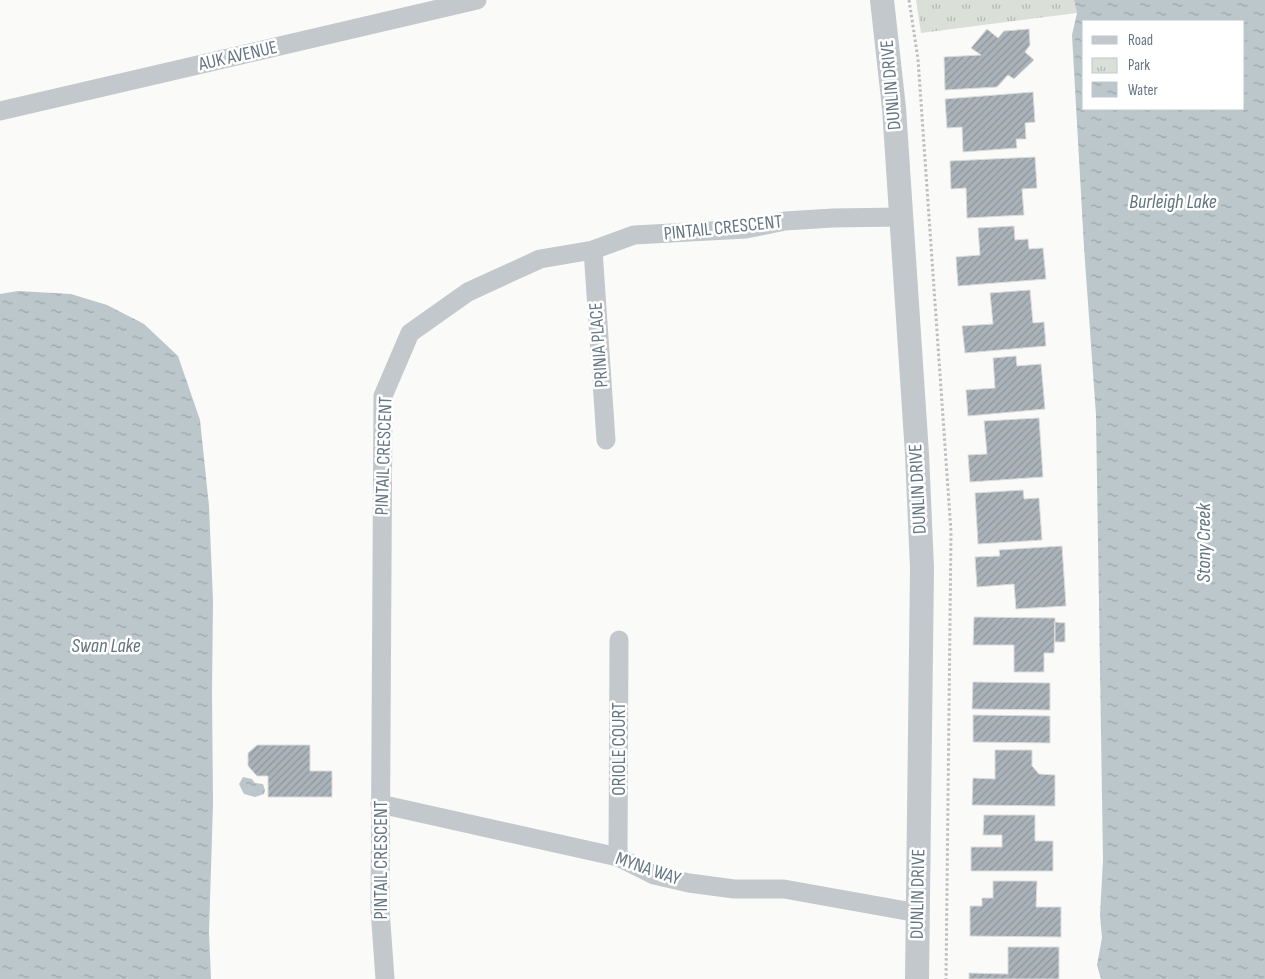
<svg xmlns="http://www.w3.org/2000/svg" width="1265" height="979" font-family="'Sofia Sans Condensed',sans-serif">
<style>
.park{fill:url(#park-tufts)}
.water{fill:url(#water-ripples);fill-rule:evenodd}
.building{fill:url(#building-hatch);stroke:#dcdcda}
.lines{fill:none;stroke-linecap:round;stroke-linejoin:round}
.path{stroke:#bbbfc2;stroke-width:3;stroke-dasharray:2.5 2.5;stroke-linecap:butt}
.minor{stroke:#c3c8cc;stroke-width:19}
.tertiary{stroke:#c3c8cc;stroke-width:24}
.labels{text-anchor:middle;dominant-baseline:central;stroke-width:5;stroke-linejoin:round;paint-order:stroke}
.street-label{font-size:19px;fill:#657683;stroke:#fff}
.water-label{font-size:20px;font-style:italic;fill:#60757c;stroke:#fff}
</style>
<defs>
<pattern id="park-tufts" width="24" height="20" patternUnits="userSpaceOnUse" patternTransform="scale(1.25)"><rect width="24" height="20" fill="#dadfd7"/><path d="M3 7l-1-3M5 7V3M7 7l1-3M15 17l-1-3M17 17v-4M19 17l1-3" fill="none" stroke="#b4b9b4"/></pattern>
<pattern id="water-ripples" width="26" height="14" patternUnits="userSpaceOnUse" patternTransform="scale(1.25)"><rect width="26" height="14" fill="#bbc7cb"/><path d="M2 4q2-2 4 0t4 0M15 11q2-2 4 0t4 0" fill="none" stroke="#9ca6aa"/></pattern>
<pattern id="building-hatch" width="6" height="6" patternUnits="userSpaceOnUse" patternTransform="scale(1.25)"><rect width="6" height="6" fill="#aab3b9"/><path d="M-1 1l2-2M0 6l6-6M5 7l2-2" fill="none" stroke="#8e969c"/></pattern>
</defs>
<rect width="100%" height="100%" fill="#fafaf8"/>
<path class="park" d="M916,0H1074L1077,13L921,33Z"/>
<g class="water">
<path d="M1074,0H1265V979H1101L1097,965L1102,938L1100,915L1103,860L1096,415L1084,247L1072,35L1077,13ZM1244,21V109H1084V21Z"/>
<path d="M18,291L71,294L107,305L144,324L178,356L200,420L209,506L213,600L212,692L213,804L209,932L211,979H0V294Z"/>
<path d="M243,777L252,779L255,783L263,784L265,790L264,794L255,797L244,794L239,784Z"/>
</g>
<g class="building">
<path d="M987,29L998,38L1004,31L1029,29L1030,45L1025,52L1034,60L1014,79L1008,75L997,87L945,90L944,57L981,55L971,48Z"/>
<path d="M1033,92L1035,122L1025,123L1026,139H1016L1017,148L963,152L962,127L947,128L945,99Z"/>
<path d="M1035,157L1037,188L1022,189L1024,215L967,218L966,188L951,189L950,161Z"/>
<path d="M1014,226L1015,240L1028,239L1029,249L1043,248L1046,279L958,286L956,257L980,255L978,228Z"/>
<path d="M1030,290L1033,323L1044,322L1046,346L965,353L962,326L993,324L990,293Z"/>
<path d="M1016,356L1017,366L1041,364L1045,409L968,416L966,390L995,388L993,358Z"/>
<path d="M1039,418L1043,477L970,482L968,455L987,454L984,421Z"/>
<path d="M1023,490L1024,499L1039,498L1042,540L978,544L975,493Z"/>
<path d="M1062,546L1066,606L1016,609L1014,584L977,587L975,557L1000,556L999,550Z"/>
<path d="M974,617L1055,618L1054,653H1044V672H1014V645H973Z"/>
<path d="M1055,622L1065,623V642H1055Z"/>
<path d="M973,682L1050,683V710L972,709Z"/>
<path d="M973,715L1050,716V743L973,742Z"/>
<path d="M257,745H310V771H332V797H268V776H257L248,766V753Z"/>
<path d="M995,750H1032V766L1039,774L1055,775V806L972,805L973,778L995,779Z"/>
<path d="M984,815H1035V841H1053V871H971V847H1002V835H983Z"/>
<path d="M993,881H1037L1036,907H1061V937L970,936V906H982V898H993Z"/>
<path d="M1008,947H1059V979H969V973L1008,974Z"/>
</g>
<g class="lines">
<path class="path" d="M909,0L918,59L951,532L946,979"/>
<g class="minor">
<path d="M0,111L477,0"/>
<path d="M593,250L606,440"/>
<path d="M380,804L618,857L654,875L689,883L734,889H784L918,913"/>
<path d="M618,857L619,640"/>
<path d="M385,979L380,909L383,396L410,333L468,292L540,259L593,250L634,235L746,229L785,221L833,218L901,217"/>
</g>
<path class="tertiary" d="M882,0L894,108L917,454L922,568L917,979"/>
</g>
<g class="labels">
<g class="street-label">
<text transform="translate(238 56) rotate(-13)">AUK AVENUE</text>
<text transform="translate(891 85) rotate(-95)">DUNLIN DRIVE</text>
<text transform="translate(723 228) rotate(-6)">PINTAIL CRESCENT</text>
<text transform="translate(599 345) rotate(-94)">PRINIA PLACE</text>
<text transform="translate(384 456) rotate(-88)">PINTAIL CRESCENT</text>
<text transform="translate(918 489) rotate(-93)">DUNLIN DRIVE</text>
<text transform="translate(619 749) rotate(-90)">ORIOLE COURT</text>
<text transform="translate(381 860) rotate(-90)">PINTAIL CRESCENT</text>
<text transform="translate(648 869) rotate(19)">MYNA WAY</text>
<text transform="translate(918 894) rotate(-89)">DUNLIN DRIVE</text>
</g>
<g class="water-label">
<text x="1173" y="202">Burleigh Lake</text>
<text transform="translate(1204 543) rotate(-90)">Stony Creek</text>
<text x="106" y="646">Swan Lake</text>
</g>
</g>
<rect x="1082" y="20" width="162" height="90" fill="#ffffff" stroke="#c1c8cd"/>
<rect x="1092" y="36" width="25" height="8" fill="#c3c8cc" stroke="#c1c8cd"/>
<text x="1128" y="45" font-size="15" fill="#657683">Road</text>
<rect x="1092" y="58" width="25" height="15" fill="url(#park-tufts)" stroke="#c1c8cd"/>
<text x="1128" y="70" font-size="15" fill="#657683">Park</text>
<rect x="1092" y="82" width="25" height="15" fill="url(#water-ripples)" stroke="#c1c8cd"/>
<text x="1128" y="95" font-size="15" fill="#657683">Water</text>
</svg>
